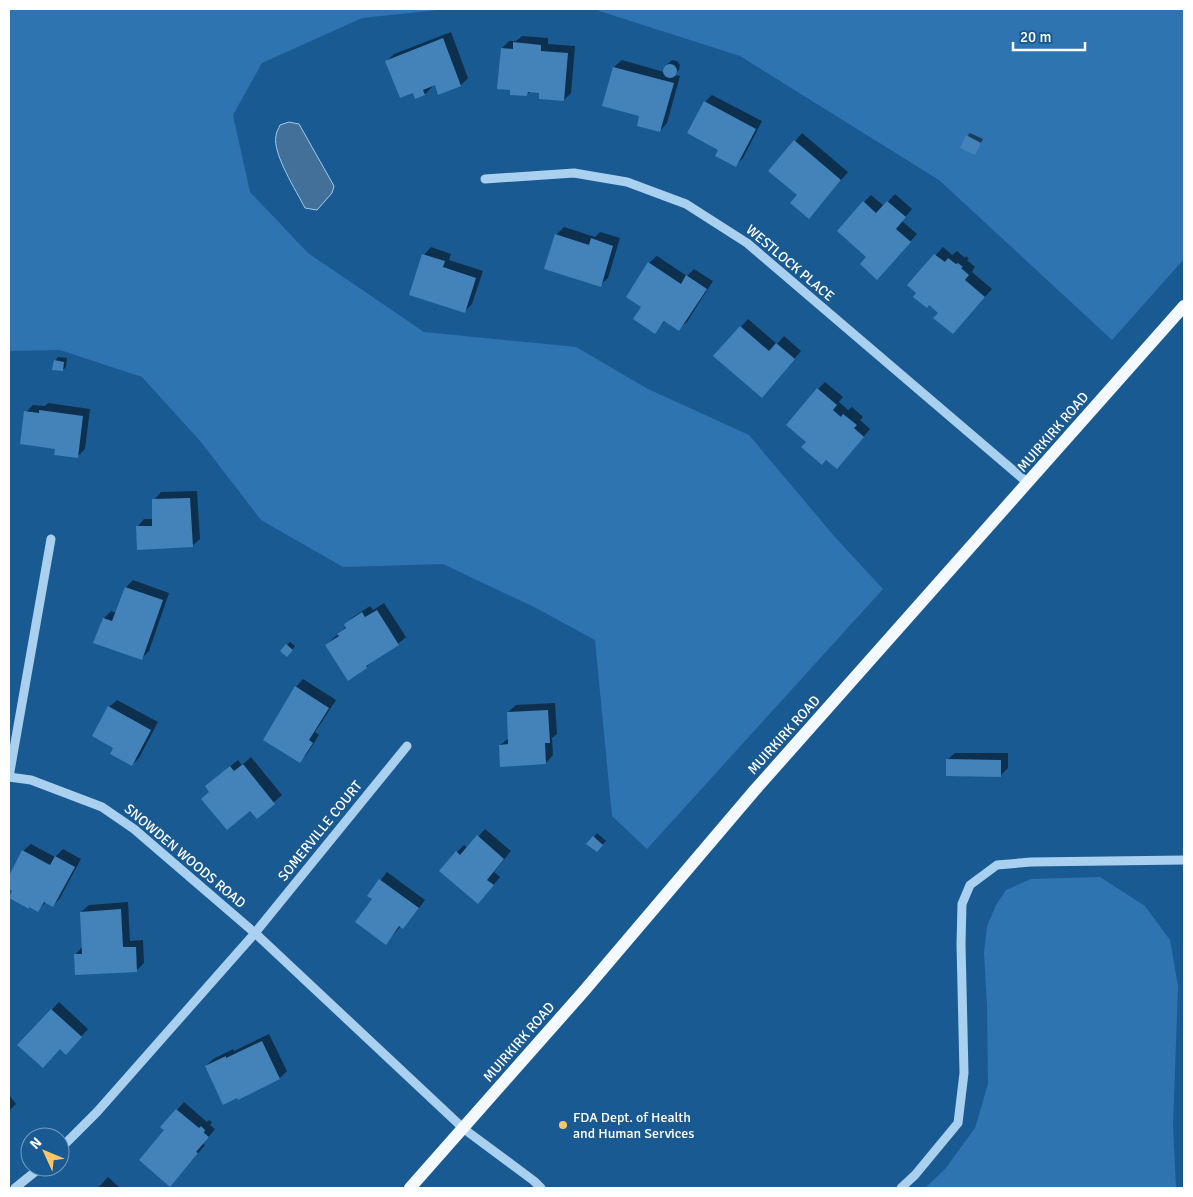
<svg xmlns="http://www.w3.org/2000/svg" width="1193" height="1197" font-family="Signika,sans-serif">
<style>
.green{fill:#2d74b1}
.water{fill:#437098;stroke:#9dccf1}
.shadow{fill:#0007}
.building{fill:#4383ba}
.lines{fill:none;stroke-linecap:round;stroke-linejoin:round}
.minor{stroke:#aad0ef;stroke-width:9}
.major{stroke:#f3f9ff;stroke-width:12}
.poi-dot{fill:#ffc669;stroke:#1a5a93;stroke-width:2}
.labels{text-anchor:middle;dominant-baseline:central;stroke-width:4.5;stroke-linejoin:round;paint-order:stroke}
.street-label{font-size:14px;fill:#fff;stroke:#1a5a93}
.poi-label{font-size:14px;fill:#fff;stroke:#1a5a93;text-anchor:start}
</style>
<rect width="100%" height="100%" fill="#1a5a93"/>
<g class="green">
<path d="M9,9H447L362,18L262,63L233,115L250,192L308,253L424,332L576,347L648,389L749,435L834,536L883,589L647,849L612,816L595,640L534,607L443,564L343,567L261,520L201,442L142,377L60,350L9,351Z"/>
<path d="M593,9H1184V259L1112,340L939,180L740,56Z"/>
<path d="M1100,877L1145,906L1170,940L1178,986L1173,1126L1176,1188H925L945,1169L975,1128L988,1084L987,1005L984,953L987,926L996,905L1006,890L1031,879Z"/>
</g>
<path class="water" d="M289,122L299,124L334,186L332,193L317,210L305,208C297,192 272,153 276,136C276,132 279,128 280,125Z"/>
<g class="shadow">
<path d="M451,32L468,78L461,85L435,84L431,85L432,87L425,94L416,98L414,92L387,61L394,54Z"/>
<path d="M522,36L548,38V44L575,46L571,93L564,100L540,92L531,91L527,95L502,48L509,41H516Z"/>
<path d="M622,60L664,72V67L672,60L677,61L680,65L679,70L674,75L680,76L667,123L660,131L641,115L614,67Z"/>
<path d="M712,95L762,121L743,158L736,165L719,149L705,102Z"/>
<path d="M802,133L848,172L816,210L770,171Z"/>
<path d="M970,133L983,139L975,153L967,136Z"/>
<path d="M895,194L912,209L902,221L917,234L884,271L868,257L864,202L871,195L884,206Z"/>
<path d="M564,227L595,237L600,232L620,238L608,278L600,285L556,235Z"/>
<path d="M431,247L451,254L449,260L483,271L472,304L465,311L424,255Z"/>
<path d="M943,247L952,255L957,251L965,258L966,256L969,259L967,260L975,267L972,272L992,289L960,325L939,312L909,285Z"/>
<path d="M657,256L687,276L694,269L713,281L687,322L679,329L666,320L655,332L643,306L649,263Z"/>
<path d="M748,319L777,344L784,336L801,351L769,389L715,356Z"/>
<path d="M58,357L67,358L66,367L63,370L55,361Z"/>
<path d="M825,382L843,397L839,402L848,410L852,407L863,417L860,420L870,429L844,460L808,442L818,389Z"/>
<path d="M48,403L90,409L85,449L77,457L57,448L26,412L33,405L45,406Z"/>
<path d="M197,491L200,539L192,546L137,527L144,519H154V500L161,492Z"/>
<path d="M133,580L169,593L149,651L141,659L104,618L111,611L116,613L126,587Z"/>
<path d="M384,603L406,637L398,644L374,660L366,667L326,645L347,626L346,624L353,617L370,606L373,610Z"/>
<path d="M290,642L295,646L291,652L287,645Z"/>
<path d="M303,679L336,700L315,732L319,735L307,754L300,761L296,687Z"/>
<path d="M117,700L158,722L139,758L132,765L115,747L109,707Z"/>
<path d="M555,703L557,734L552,738L553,755L546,763L500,745L509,738L508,712L516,705Z"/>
<path d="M955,753H1008V768L1000,776L947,760Z"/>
<path d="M251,757L282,795L257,817L251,810L210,791L214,779L238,760L242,765Z"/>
<path d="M485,829L511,851L494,872L500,877L485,895L457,852L464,845L468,848Z"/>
<path d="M597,833L606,841L600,847L594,837Z"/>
<path d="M31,844L55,857L63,849L81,859L60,898L53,906L46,902L38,910L30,906L29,908L14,891L9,888V879L23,851Z"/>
<path d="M387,872L425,900L410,920L403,927L401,926L386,943L373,899L369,895Z"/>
<path d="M128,902L130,941L143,940L144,963L137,970L75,955L82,947L81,912L89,905Z"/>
<path d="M59,1002L88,1029L66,1053L60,1048L19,1045Z"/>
<path d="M269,1034L287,1071L280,1078L206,1066L213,1059L233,1049L234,1051Z"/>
<path d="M9,1095L16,1104L9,1111Z"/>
<path d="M184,1102L207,1122L209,1120L212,1122L210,1125L215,1129L203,1144L205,1145L177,1178L166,1130L162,1127Z"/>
<path d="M108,1177L120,1188H98Z"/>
</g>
<g class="building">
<path d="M443,38L461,86L438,95L435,85L423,90L425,95L415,99L413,93L400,98L385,61Z"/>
<path d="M513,42L541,45V51L568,53L564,101L539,99V93L528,92L527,96L510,95V90L497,89L501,48L513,49Z"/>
<circle cx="670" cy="71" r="7"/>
<path d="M613,67L674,83L660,132L637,126L639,116L602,106Z"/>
<path d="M704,101L756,129L736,167L715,156L718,150L687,133Z"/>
<path d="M966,135L981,143L975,155L960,148Z"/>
<path d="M794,140L841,180L809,219L790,203L797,195L768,171Z"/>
<path d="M863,201L876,213L887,201L906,217L896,229L911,242L877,280L860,264L866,257L837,231Z"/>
<path d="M555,234L589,245L591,238L613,246L601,287L544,269Z"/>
<path d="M422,254L445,261L443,267L476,278L465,313L409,295Z"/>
<path d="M934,254L945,262L948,258L956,264L958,263L963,267L961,268L969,275L965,280L985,297L953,334L933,318L938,313L929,305L927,308L913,297L916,293L907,285Z"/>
<path d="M648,262L681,284L686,275L707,289L679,331L664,321L655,334L633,319L641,307L626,297Z"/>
<path d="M740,326L769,351L776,343L795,359L762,398L713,356Z"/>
<path d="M54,360L64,362L63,371L52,370Z"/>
<path d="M817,388L837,405L833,410L841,417L843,414L857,425L854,428L864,437L837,469L826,460L822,465L801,447L806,442L786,425Z"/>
<path d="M39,410L83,416L78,458L54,455L55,449L20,444L24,411L39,413Z"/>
<path d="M190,498L193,547L137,550L136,526H152V499Z"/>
<path d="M125,587L163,600L142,660L93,643L103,618L112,621Z"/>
<path d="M377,610L399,645L366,666L367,668L348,681L325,645L339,636L337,634L346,628L344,624L362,612L365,617Z"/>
<path d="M286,644L293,650L287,657L280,651Z"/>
<path d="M295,686L329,708L309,740L313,743L300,763L263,740Z"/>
<path d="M108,706L151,730L132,766L110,754L113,748L92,736Z"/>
<path d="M548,710L550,743H545L546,764L500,767L499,745L508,744L507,712Z"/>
<path d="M946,759L1001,760V777L946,776Z"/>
<path d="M243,764L275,804L257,819L250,811L227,830L201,799L209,792L205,786L230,766L234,771Z"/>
<path d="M477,835L504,859L487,880L494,885L478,904L439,871L456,851L460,855Z"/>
<path d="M593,836L603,845L597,852L586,844Z"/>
<path d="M22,850L50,865L55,856L75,867L53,907L44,902L38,912L29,907V909L9,898L12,891L9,889V876Z"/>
<path d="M379,879L419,908L403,929L399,926L386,945L355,922L372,899L367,896Z"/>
<path d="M121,909L123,947H136L137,972L75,975L74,954H82L80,912Z"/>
<path d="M51,1009L82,1037L66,1055L60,1049L43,1068L17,1045Z"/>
<path d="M262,1041L280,1079L238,1100L237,1098L223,1105L205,1066L226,1056V1058Z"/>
<path d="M176,1109L199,1128L201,1126L205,1130L204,1133L209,1137L196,1152L198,1153L170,1187L139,1160L164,1130L160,1127Z"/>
</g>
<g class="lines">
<g class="minor">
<path d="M485,179L574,173L627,182L686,204L747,243L1028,483"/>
<path d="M9,777L31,780L102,807L134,829L255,933L464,1129L534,1181L541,1188"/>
<path d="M9,777L51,539"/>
<path d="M60,1149L97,1112L255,933L407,746"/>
<path d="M15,1188L41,1167"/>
<path d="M901,1188L915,1175L958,1123L964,1073L961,944L962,904L970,885L997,865L1031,862L1184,860"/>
</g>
<path class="major" d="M410,1188L584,991L754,791L1184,306"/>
</g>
<circle class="poi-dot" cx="563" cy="1125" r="5"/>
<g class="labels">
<g class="street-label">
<text transform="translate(790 263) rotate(40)">WESTLOCK PLACE</text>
<text transform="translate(1053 432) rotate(-49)">MUIRKIRK ROAD</text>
<text transform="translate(784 735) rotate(-48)">MUIRKIRK ROAD</text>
<text transform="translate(320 831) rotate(-51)">SOMERVILLE COURT</text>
<text transform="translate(185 856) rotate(40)">SNOWDEN WOODS ROAD</text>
<text transform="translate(519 1042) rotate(-49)">MUIRKIRK ROAD</text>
</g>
<g class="poi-label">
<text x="573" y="1117">FDA Dept. of Health<tspan x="573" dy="16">and Human Services</tspan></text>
</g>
</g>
<rect width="1193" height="1197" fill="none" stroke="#ffffff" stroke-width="20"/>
<g transform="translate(45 1152) rotate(314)"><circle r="24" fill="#1a5a93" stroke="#769cbe"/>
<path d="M0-4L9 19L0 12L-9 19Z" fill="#ffc669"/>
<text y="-8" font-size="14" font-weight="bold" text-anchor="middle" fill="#ffffff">N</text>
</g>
<path d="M1013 42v8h72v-8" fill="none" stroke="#ffffff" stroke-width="2.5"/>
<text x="1020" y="42" font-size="15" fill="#ffffff" stroke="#1a5a93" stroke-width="4" paint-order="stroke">20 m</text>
</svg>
